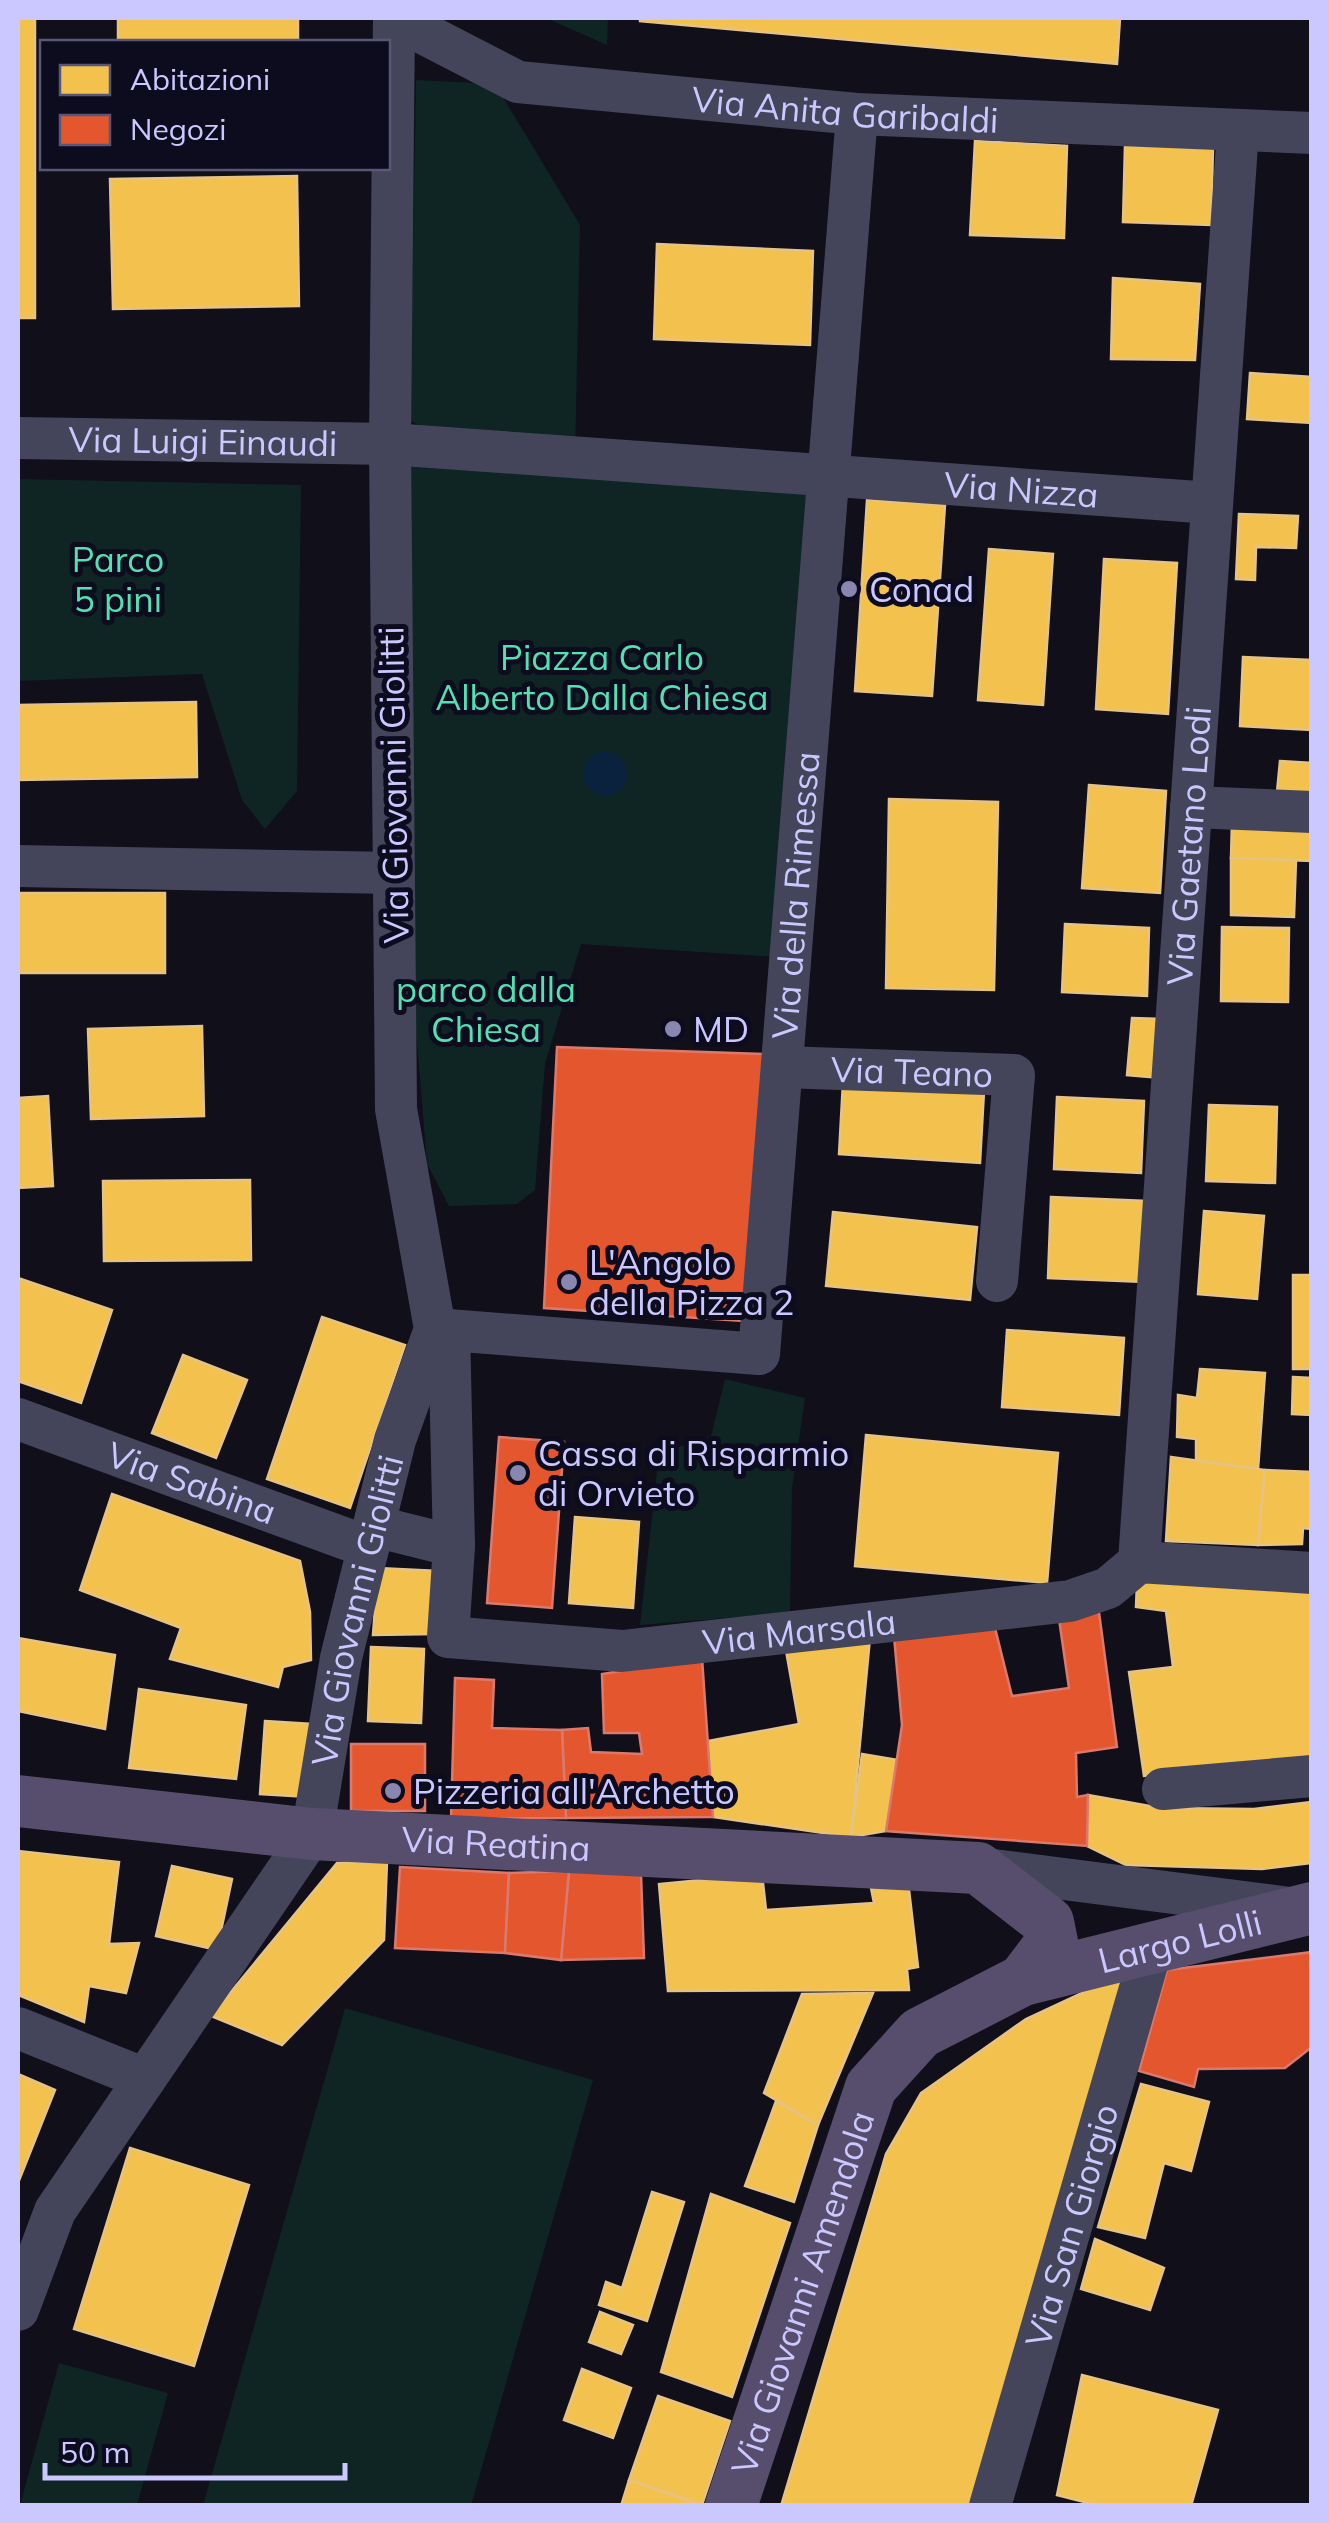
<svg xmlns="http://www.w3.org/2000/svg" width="1329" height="2523" font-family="Mulish,sans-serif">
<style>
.green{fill:#0e2524}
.water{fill:#0b223f}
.homes{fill:#f2c14e;stroke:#e6c383;stroke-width:2.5}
.shops{fill:#e4572e;stroke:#dc796d;stroke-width:2.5}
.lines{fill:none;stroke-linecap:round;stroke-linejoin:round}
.minor{stroke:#44455b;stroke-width:42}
.major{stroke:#574e6d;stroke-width:52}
.poi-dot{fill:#8987af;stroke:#0d0b1e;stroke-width:4}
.labels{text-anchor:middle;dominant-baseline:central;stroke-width:10;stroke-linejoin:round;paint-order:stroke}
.street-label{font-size:35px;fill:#cac8ff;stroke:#0d0b1e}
.park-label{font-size:35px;fill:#52e1b2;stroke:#0d0b1e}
.poi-label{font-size:35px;fill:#cac8ff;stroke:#0d0b1e;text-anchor:start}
</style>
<rect width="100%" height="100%" fill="#100f1a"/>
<g class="green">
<path d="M546,18H608L607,45Z"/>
<path d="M416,80L495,84L580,225L575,457L830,476L791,958L581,944L545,1064L535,1190L517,1204L449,1206L427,1164L408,932L390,444L454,448L410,420Z"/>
<path d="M18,479L301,485L297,791L265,829L242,800L202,674L18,681Z"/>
<path d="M725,1379L805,1398L792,1488L790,1613L640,1625L659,1454L711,1436Z"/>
<path d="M345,2008L593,2080L471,2505H203Z"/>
<path d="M59,2363L168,2393L137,2505H20Z"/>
</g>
<circle class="water" cx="605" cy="774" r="22"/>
<g class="homes">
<rect x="18" y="18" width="17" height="300"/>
<rect x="118" y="18" width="180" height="24"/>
<path d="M640,18H1120L1117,64L640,21Z"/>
<path d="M975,141L1067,146L1064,238L970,235Z"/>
<path d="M1125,145L1213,148L1211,225L1123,222Z"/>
<path d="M297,176L299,306L113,309L110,179Z"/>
<path d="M657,244L813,251L810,345L654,339Z"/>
<path d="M1113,278L1200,284L1195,360L1111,359Z"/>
<path d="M1250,373L1312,377V423L1247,419Z"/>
<path d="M867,500L945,505L932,696L855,691Z"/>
<path d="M1239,514L1298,516L1296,548L1256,547L1255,580L1236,579Z"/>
<path d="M989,549L1053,554L1043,705L978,700Z"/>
<path d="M1104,559L1177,563L1168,714L1096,709Z"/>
<path d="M1243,657L1312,660L1311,730L1240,726Z"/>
<path d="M196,702L197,777L18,780V705Z"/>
<path d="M1280,761L1312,763V803L1276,802Z"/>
<path d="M1089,785L1166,791L1160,893L1082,888Z"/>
<path d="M889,799L998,802L994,990L886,988Z"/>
<path d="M1232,820L1312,822V861L1231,858Z"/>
<path d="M1231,858L1296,860L1294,917L1231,915Z"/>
<rect x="18" y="893" width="147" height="80"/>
<path d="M1065,924L1149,928L1147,996L1062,992Z"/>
<path d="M1222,927L1289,928L1288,1002L1221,1001Z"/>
<path d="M1132,1018L1164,1019L1160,1078L1127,1075Z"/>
<path d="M202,1026L204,1116L91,1119L88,1029Z"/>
<path d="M843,1082L984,1091L980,1163L839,1154Z"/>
<path d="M48,1096L53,1186L18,1188V1098Z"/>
<path d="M1057,1097L1144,1101L1141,1173L1054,1169Z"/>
<path d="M1209,1105L1277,1107L1275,1183L1206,1181Z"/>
<path d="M250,1180L251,1260L104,1261L103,1181Z"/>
<path d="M1051,1197L1147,1201L1144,1282L1048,1278Z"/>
<path d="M1204,1211L1264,1216L1257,1299L1198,1294Z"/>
<path d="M833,1212L977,1227L970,1300L826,1286Z"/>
<rect x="1293" y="1275" width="19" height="94"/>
<path d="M18,1278L112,1310L81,1403L18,1381Z"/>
<path d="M322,1317L405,1345L350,1508L267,1479Z"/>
<path d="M1007,1330L1124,1338L1119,1415L1002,1407Z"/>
<path d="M183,1355L247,1380L216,1458L152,1433Z"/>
<path d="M1200,1369L1265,1373L1258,1469L1196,1461V1439L1177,1437L1178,1395L1197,1398Z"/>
<path d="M1293,1377L1312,1378V1415L1292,1414Z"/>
<path d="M866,1435L1058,1453L1047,1583L855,1566Z"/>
<path d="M1171,1457L1265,1470L1258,1545L1166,1541Z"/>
<path d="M1265,1470L1312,1472V1529L1303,1528L1302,1544L1258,1545Z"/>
<path d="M112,1494L300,1561L310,1612L311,1660L283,1667L278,1687L170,1659L181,1628L80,1590Z"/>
<path d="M575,1517L639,1522L633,1608L569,1603Z"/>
<path d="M378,1568L438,1571L435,1634L373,1635Z"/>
<path d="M1137,1582L1312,1588V1761L1144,1776L1129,1672L1173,1667L1166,1611L1136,1607Z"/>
<path d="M18,1638L115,1655L105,1729L18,1711Z"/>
<path d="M870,1638L851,1837L713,1817L708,1741L799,1724L785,1645Z"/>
<path d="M371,1647L424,1649L421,1723L368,1721Z"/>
<path d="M139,1689L246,1705L236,1779L129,1768Z"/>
<path d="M265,1721L312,1724L308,1797L260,1794Z"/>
<path d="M862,1754L898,1760L886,1831L851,1837Z"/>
<path d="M1088,1795L1161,1808L1254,1809L1312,1802V1863L1262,1869L1126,1865L1087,1846Z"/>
<path d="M18,1851L119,1862L109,1944L139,1943L126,1993L89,1986L84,2022L18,1995Z"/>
<path d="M387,1861L384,1940L282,2045L211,2016L337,1863Z"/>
<path d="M172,1866L232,1879L217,1950L156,1936Z"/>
<path d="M762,1874L766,1910L874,1903L870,1883L908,1881L918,1967L907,1969L909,1990L668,1991L659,1884Z"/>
<path d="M1116,1977L1124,1988L969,2506H781L886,2154L921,2093L1026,2019Z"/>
<path d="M873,1993L818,2125L764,2093L802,1994Z"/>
<path d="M18,2074L55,2090L18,2183Z"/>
<path d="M1141,2084L1209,2102L1191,2171L1164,2163L1145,2238L1098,2227Z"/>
<path d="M776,2101L818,2125L794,2202L745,2186Z"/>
<path d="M130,2148L249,2185L194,2366L74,2329Z"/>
<path d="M652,2192L684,2202L647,2321L599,2305L606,2282L622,2288Z"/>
<path d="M711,2194L790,2223L732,2397L661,2372Z"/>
<path d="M1095,2239L1164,2268L1150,2310L1081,2289Z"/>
<path d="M600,2312L633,2325L621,2354L589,2342Z"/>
<path d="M582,2369L631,2388L613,2438L564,2420Z"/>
<path d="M1082,2375L1218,2410L1191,2506H1100L1057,2495Z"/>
<path d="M658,2396L730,2421L702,2505L629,2480Z"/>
<path d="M629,2480L702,2505V2506H621Z"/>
</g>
<g class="shops">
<path d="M557,1047L763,1054L743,1321L544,1308Z"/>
<path d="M499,1437L564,1442L552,1608L487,1603Z"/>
<path d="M1098,1605L1117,1747L1076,1753L1077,1797L1088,1795L1087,1846L886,1831L902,1725L894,1636L993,1620L1012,1696L1069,1688L1058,1612Z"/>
<path d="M702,1658L713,1817L566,1818L562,1730L588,1728L591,1752L642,1754L639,1733H604L602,1674Z"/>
<path d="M455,1678L494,1680L492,1728L562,1730L566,1818L451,1819Z"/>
<rect x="351" y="1744" width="74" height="67"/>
<path d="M400,1867L509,1873L505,1953L395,1948Z"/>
<path d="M569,1871L641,1874L644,1958L561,1960Z"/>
<path d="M569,1871L561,1960L505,1953L509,1873Z"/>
<path d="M1312,1952V2047L1285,2068L1198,2069L1194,2087L1139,2071L1167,1970Z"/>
</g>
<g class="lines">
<g class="minor">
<path id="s1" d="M394,18L518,82L857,114L1312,133"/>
<path id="s2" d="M18,438L390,444L1212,503"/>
<path d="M1191,807L1312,812"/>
<path d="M18,866L394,873"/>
<path id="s3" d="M782,1067L1014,1075L997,1281"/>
<path id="s4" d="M435,1329L759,1354L857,114"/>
<path id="s5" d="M449,1330L454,1546L448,1637L622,1651L1070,1601L1108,1588L1139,1562L1312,1573"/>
<path id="s6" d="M18,1419L368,1547"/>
<path d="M374,1526L454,1546"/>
<path id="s7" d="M1139,1562L1238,130"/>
<path d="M1163,1789L1312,1776"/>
<path d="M978,1868L1290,1908"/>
<path d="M18,2028L145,2079"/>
<path id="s8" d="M18,2310L55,2211L312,1834L341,1658L395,1440L435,1329L396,1109L390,444L394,18"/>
<path id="s9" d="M990,2506L1152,1947"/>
</g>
<g class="major">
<path id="s10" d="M18,1801L312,1834L978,1868L1048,1922L1052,1942L1023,1980"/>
<path id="s11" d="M731,2506L871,2087L920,2033L1023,1980L1312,1908"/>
</g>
</g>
<g class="poi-dot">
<circle cx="849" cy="589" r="10"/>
<circle cx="673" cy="1029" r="10"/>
<circle cx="569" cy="1282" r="10"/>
<circle cx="518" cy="1473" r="10"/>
<circle cx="393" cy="1791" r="10"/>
</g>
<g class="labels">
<g class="street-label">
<text stroke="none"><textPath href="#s1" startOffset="468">Via Anita Garibaldi</textPath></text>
<text stroke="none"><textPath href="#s2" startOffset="185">Via Luigi Einaudi</textPath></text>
<text stroke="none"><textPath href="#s2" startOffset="1005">Via Nizza</textPath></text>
<text transform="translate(393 785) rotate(-91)">Via Giovanni Giolitti</text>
<text stroke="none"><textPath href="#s7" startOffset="718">Via Gaetano Lodi</textPath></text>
<text stroke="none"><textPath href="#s4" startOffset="785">Via della Rimessa</textPath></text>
<text stroke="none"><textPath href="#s3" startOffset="130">Via Teano</textPath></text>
<text stroke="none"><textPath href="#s6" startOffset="185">Via Sabina</textPath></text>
<text stroke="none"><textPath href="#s8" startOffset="790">Via Giovanni Giolitti</textPath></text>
<text stroke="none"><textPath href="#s5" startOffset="660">Via Marsala</textPath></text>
<text stroke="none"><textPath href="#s10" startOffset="480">Via Reatina</textPath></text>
<text stroke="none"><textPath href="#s11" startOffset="792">Largo Lolli</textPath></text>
<text stroke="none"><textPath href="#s9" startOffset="292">Via San Giorgio</textPath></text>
<text stroke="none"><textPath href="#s11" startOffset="225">Via Giovanni Amendola</textPath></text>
</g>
<g class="park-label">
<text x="118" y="559">Parco<tspan x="118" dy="40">5 pini</tspan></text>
<text x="602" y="657">Piazza Carlo<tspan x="602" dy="40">Alberto Dalla Chiesa</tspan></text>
<text x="486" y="989">parco dalla<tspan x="486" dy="40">Chiesa</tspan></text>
</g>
<g class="poi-label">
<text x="869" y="589">Conad</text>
<text x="693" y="1029">MD</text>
<text x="589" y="1262">L'Angolo<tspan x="589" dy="40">della Pizza 2</tspan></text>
<text x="538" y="1453">Cassa di Risparmio<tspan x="538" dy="40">di Orvieto</tspan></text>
<text x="413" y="1791">Pizzeria all'Archetto</text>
</g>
</g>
<rect width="1329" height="2523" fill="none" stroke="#cac8ff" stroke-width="40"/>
<rect x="40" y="40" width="350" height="130" fill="#0d0b1e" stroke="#595778" stroke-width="2.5"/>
<rect x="60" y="65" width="50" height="30" fill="#f2c14e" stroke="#595778" stroke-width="2.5"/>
<text x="130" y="90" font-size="30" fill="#cac8ff">Abitazioni</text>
<rect x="60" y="115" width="50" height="30" fill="#e4572e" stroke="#595778" stroke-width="2.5"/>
<text x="130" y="140" font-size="30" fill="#cac8ff">Negozi</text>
<path d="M45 2463v15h300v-15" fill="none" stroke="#cac8ff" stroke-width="5"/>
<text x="60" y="2463" font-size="30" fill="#cac8ff" stroke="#0d0b1e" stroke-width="8" paint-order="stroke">50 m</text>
</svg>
